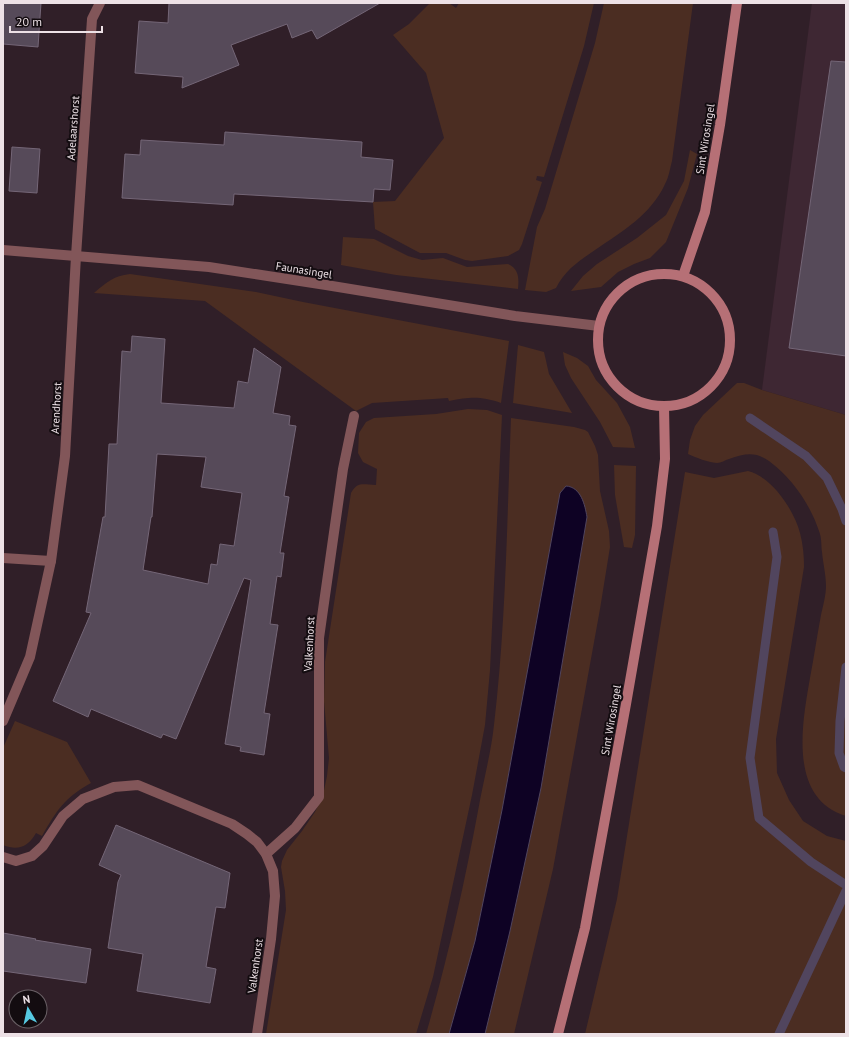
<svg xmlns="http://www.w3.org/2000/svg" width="849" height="1037" font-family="'PT Sans',sans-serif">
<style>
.built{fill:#3e2733}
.green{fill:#4b2d22}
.water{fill:#0e0224;stroke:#51455e}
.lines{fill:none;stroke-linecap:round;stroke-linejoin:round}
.stream{stroke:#51455e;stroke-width:9}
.building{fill:#564a59;stroke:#746677;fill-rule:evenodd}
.street{stroke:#825659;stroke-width:10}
.secondary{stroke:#b67076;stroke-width:10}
.labels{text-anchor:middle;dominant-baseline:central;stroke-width:4;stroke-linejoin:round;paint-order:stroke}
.street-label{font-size:11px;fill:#ede1e6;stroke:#130c10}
</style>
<rect width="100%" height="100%" fill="#301f28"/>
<path class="built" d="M812,3H846V415L762,390Z"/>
<g class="green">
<path d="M430,3H449L456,8L459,3H594L584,46L544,177L537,176L536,180L542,182L522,244L519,250L508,256L472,261L465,260L446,253H420L375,229L373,202L395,201L444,138L426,73L393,35L409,24Z"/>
<path d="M604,3H693L672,161C670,168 669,177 665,184C651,215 621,232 595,250C578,262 566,269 556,288L546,292L525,290L537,227L545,209L595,43Z"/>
<path d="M690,150L697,154L688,188L666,242L650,258L634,264L618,272L601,287L571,291L583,276L597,264L637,238L666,215L684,181Z"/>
<path d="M343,237L374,239L408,256L422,260L443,258L467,267L508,264C519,269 519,278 518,289L396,275L341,265Z"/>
<path d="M130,274L256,292L303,302L509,341L501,403C480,396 471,397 449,401L448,398L372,403L356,411L205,301L94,293C107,282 113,276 130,274Z"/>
<path d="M518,345L544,352L549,374L572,413L513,403Z"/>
<path d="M563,352L577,358L588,366L596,380L617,403L630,427L635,448L613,447L600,422L571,378L565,365Z"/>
<path d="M737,383H744L762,390L846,415V816C788,798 802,724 810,678C814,657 817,636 821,615C823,606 826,595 826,586C826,575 823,563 822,552C821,546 822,538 819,531C810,504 792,478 769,461C754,451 745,454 729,459C725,460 721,463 717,463C707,462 697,458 688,454L690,440L695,426L703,415Z"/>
<path d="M468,409L487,410L502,415L490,670L485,725L472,795L433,977L416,1034H266L286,910L285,891L281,867L282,861L287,850L302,831L315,812L323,795L327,776L329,758L324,701L325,662L351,493C358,481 363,485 376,485L377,469L363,462L358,453L359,433L366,422L374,418L436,414Z"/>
<path d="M511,418L574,427L585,430L588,432L595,446L598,455L600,491L609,531L610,547L600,609L553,869L514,1034H485L510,931L541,788L587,517C584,504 581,494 569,486L565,487L560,493L502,810L475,941L449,1034H426C447,961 464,886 478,811C483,782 491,753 494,725C506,623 507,520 511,418Z"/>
<path d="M614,465L636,466L635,535L632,548L624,547L615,495Z"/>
<path d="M748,471C772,477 794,510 800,533C803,544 804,556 804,567L776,739L777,773L789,800L803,821L827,836L846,841V1034H585L617,899L685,472L714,478Z"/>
<path d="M15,721L67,742L91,783C64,798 57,810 42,836L36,833C28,847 18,851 3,845V748Z"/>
</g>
<path class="water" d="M566,486C581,487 585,505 587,517L541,788L510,931L485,1034H449L475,941L502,810L560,493Z"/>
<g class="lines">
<g class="stream">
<path d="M750,418L806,456L827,478L842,509L846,521"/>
<path d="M773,532L777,557L750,758L759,818L811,862L846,885"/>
<path d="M846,667L840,721L839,753L844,767L846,768"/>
<path d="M779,1034L846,891"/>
</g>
</g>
<g class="building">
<path d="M3,3H41L38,47L3,44Z"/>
<path d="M169,3H380L317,39L312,30L292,38L287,24L231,45L239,65L182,88L183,77L135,73L139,21L168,23Z"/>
<path d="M831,61L846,62V356L789,348Z"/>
<path d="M225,132L362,142L361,157L393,160L390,190L374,189L373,202L234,194L233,205L122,198L125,154L140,155L141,140L224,145Z"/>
<path d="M12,147L40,149L37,193L9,191Z"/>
<path d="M132,336L165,339L161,403L234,408L238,381L248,383L254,348L281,367L273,413L290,416L289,425L296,426L284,496L289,497L280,553H284L281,577L277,576L270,624L278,625L264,713L270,714L264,755L240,751L241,747L225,744L251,580L244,578L176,739L163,734L161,738L91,709L88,717L53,701L91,613L86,612L103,517H105L109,444H117L122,351L131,352ZM157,454L206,457L201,487L242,493L234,546L220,544L217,565L211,564L208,584L143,570L151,517H152Z"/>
<path d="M116,825L230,873L225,908L216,907L206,967L216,969L210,1003L137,991L143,954L108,948L118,882L121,875L99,865Z"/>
<path d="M3,933L36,939L35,940L91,949L86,983L3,971Z"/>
</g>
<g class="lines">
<g class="street">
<path d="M3,250L209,267L326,285L515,316L599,326"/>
<path d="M3,558L51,561"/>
<path d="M3,721L30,657L51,561L65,456L76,256L92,19L100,3"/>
<path d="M266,854L295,828L319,797V638L343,469L354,416"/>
<path d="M3,857L16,861L32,856L43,846L63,816L83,799L114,787L138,785L232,824L247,834L257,842L266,854L273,871L275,896L271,939L257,1034"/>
</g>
<g class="secondary">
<circle cx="664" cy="340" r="66"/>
<path d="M683,276L705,212L720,125L737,3"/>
<path d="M558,1034L585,928L626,704L657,526L665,459L664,406"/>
</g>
</g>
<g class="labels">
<g class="street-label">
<text transform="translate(73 128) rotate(-86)">Adelaarshorst</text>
<text transform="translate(705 139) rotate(-81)">Sint Wirosingel</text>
<text transform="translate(304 270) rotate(9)">Faunasingel</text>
<text transform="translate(56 408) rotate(-87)">Arendhorst</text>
<text transform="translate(309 644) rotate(-87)">Valkenhorst</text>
<text transform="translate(611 720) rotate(-80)">Sint Wirosingel</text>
<text transform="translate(255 966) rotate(-82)">Valkenhorst</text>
</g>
</g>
<rect width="849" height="1037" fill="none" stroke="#ede1e6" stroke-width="8"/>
<g transform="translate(28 1009) rotate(351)"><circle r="19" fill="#130c10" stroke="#6a6166"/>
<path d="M0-3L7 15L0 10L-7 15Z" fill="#56c9e1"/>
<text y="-6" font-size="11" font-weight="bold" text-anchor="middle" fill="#ede1e6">N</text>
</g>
<path d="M10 26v6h92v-6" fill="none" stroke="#ede1e6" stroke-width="2"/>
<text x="16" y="26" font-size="12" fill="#ede1e6" stroke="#130c10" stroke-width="3" paint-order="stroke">20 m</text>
</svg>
